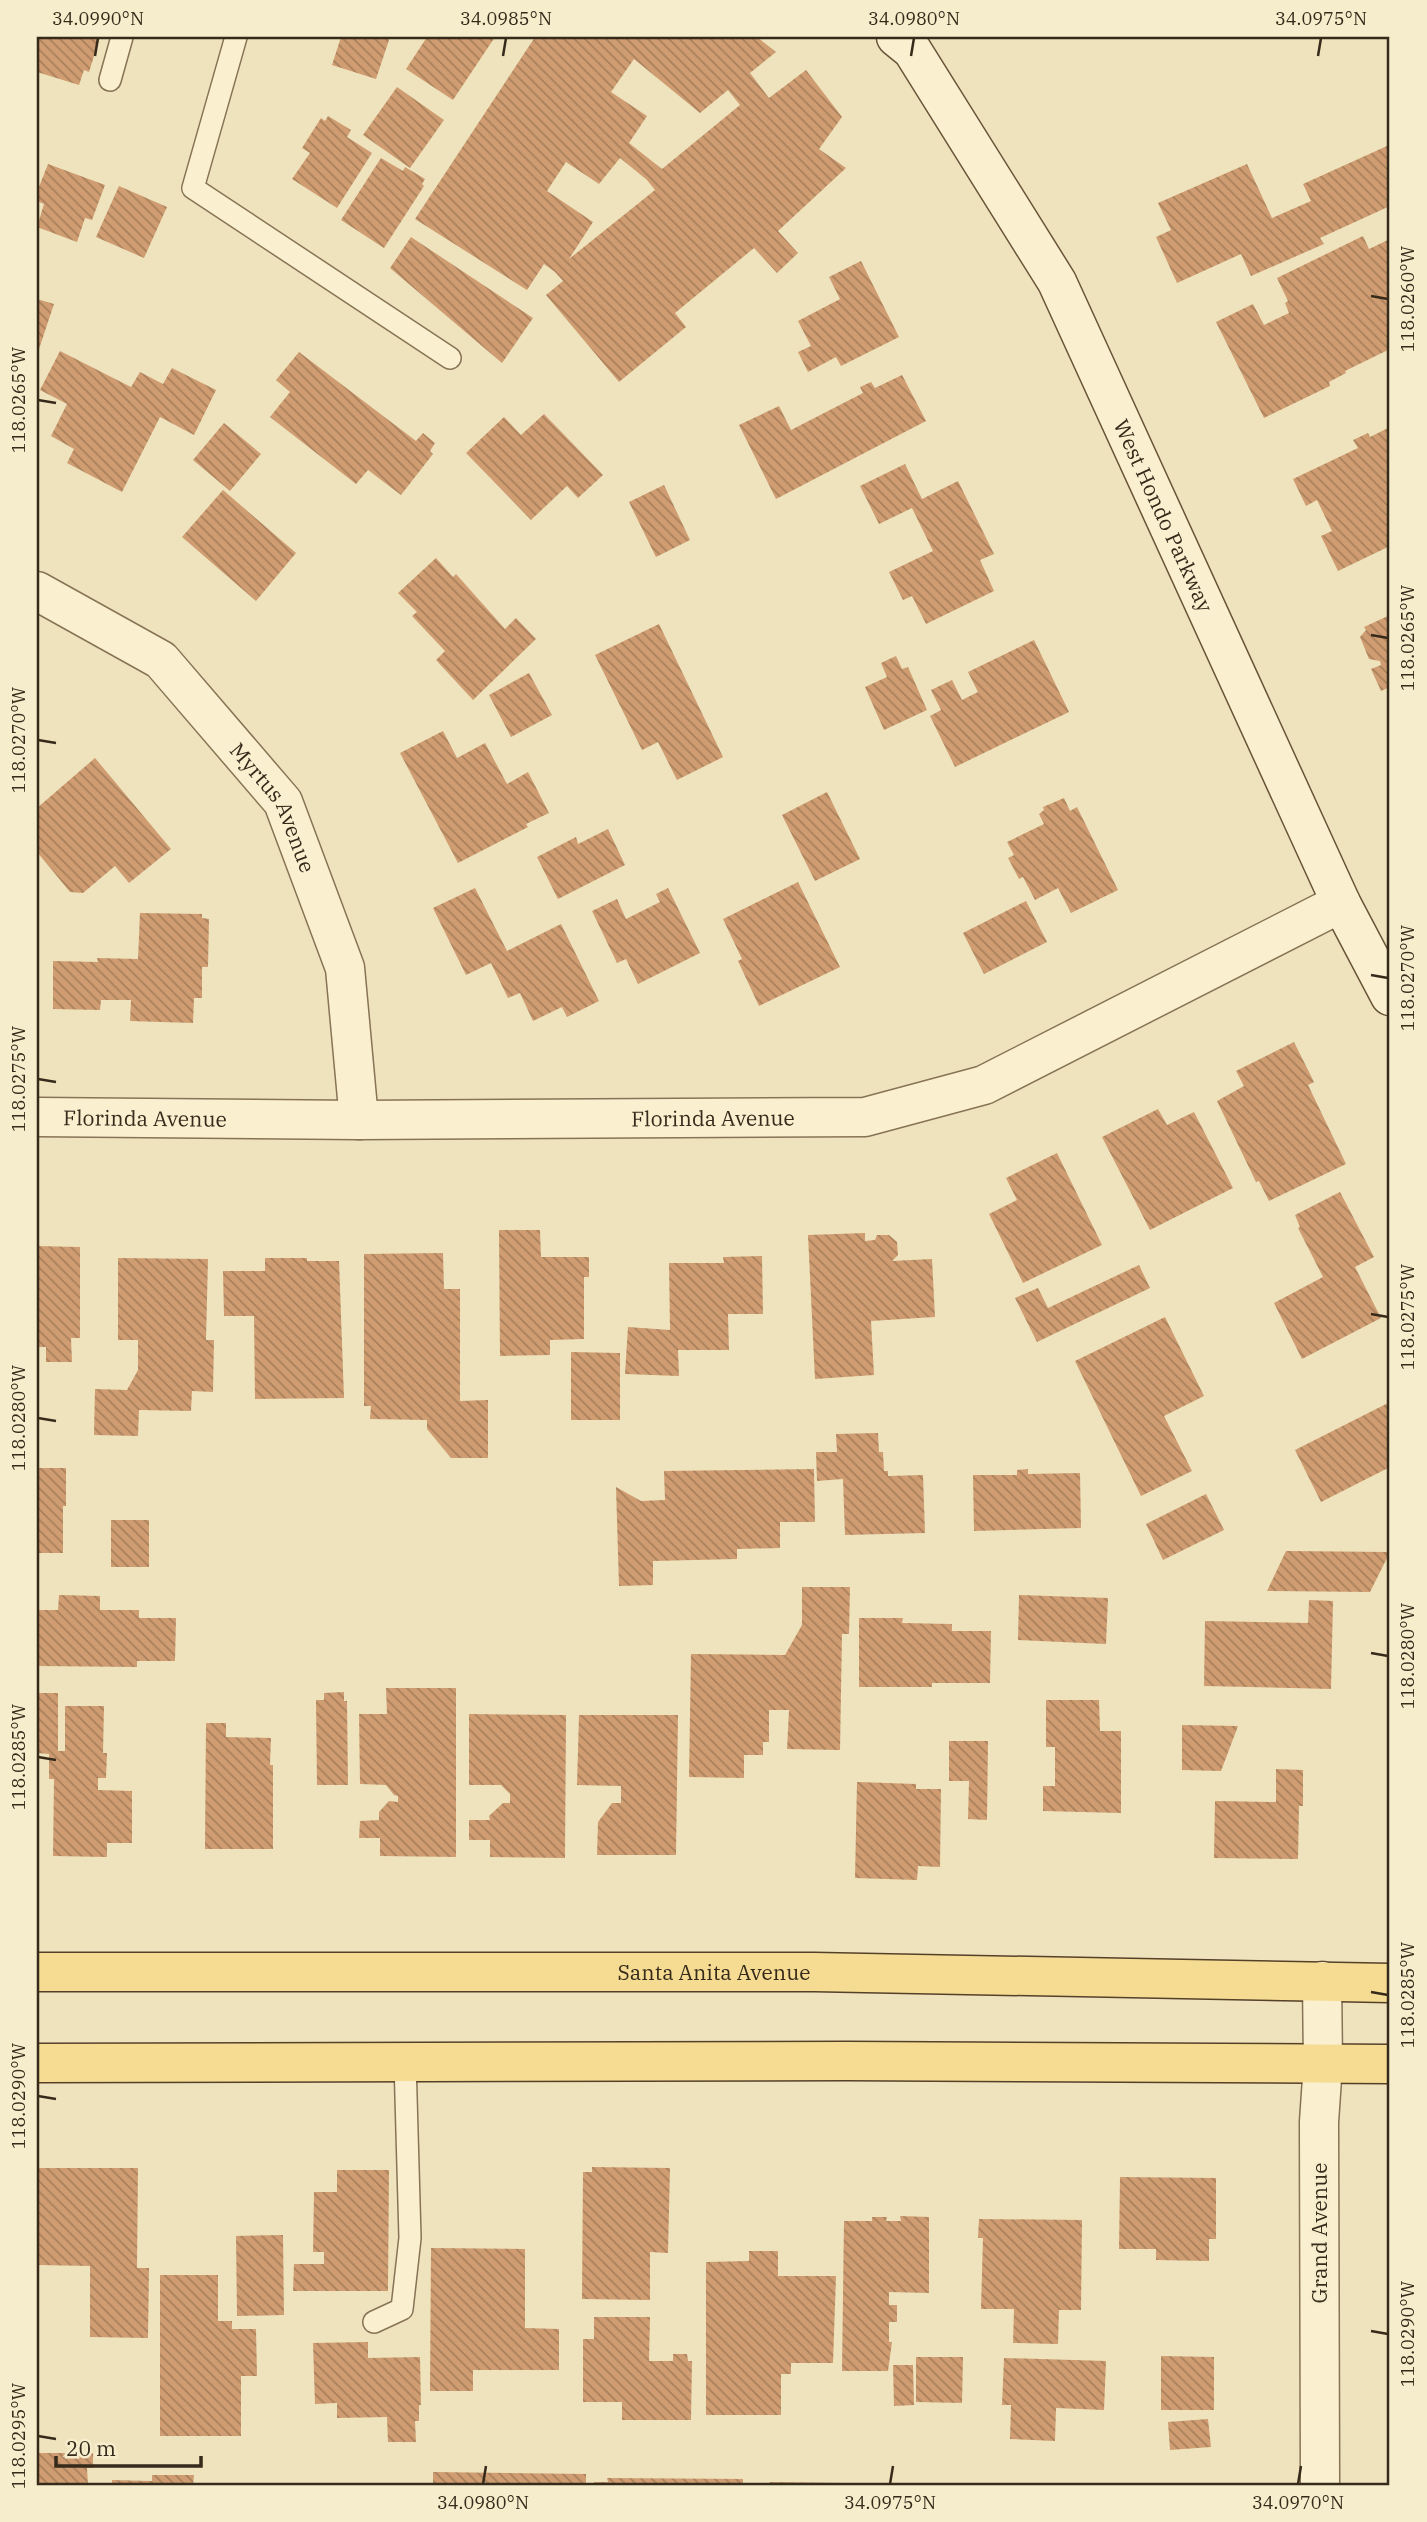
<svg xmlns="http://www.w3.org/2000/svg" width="1427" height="2522" font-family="'IBM Plex Serif',serif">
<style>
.building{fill:url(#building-back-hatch);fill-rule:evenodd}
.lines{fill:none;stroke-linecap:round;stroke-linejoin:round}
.lane-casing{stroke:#877355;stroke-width:24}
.street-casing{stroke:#877355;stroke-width:41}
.secondary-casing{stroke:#695439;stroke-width:41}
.primary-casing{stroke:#55402a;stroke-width:41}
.lane{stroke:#faf0d0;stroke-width:21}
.street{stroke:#faf0d0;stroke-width:38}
.secondary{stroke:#faf0d0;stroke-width:38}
.primary{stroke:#f5dc92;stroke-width:38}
.ticks{fill:none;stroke:#362a1b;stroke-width:2.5}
.labels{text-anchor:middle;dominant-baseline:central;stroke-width:5;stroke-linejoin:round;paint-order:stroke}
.street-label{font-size:21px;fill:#362a1b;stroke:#f6edcc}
.neatline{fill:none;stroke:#362a1b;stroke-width:2.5}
.ticks-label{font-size:18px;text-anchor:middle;fill:#362a1b}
</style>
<defs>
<pattern id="building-back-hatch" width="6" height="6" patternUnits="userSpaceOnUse" patternTransform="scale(1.75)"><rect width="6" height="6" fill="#cf9d71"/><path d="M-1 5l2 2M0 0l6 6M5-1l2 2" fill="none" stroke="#a9805c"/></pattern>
</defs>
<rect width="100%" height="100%" fill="#efe3bd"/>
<g class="building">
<path d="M37,37H100L89,72L84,70L79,85L37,72Z"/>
<path d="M341,37H390L376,79L332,65Z"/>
<path d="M427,37H495L453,100L406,69Z"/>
<path d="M535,37H757L776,52L750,73L769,98L806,70L842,117L819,149L846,168L778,231L798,253L777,273L754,248L675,313L686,327L619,382L546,295L563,281L555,272L544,264L527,290L415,219ZM634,59L700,113L728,90L740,105L662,169L629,143L647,116L611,92ZM620,158L647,180L655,190L569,259L593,222L547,191L566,162L599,184Z"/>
<path d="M397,87L444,120L410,168L363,135Z"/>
<path d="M328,116L351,130L347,137L372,153L337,208L292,179L310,153L302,148L321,118L325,121Z"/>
<path d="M1387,146L1390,154V206L1320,238L1324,244L1251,276L1241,254L1177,283L1156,237L1171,230L1158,203L1247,164L1272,218L1311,201L1303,184Z"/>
<path d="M381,158L403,171L405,167L425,179L422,184L424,186L384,248L341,220Z"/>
<path d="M48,164L105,185L92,220L85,218L77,242L37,227L44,204L37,201V192Z"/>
<path d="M119,186L167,207L144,258L96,237Z"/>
<path d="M1363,236L1369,249L1390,239V349L1345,371L1346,373L1329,382L1330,386L1264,418L1216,322L1253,304L1264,325L1289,313L1285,303L1288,301L1277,278Z"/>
<path d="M411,237L533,318L502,363L390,268Z"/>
<path d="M861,261L899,337L841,366L836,357L808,372L798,352L811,346L798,321L840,299L829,277Z"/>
<path d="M37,299L54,304L37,355Z"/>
<path d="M60,351L131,387L140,372L163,384L172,368L216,390L194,435L160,417L122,492L67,463L74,449L51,436L67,404L40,390Z"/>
<path d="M299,352L416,441L423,433L435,443L430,451L433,454L401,495L368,470L356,484L270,417L290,392L276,380Z"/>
<path d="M902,375L926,421L776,499L739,425L779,406L791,430L863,393L860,387L871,382L875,388Z"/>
<path d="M544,414L603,475L578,498L567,486L531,520L466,453L504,417L521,435Z"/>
<path d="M224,423L261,454L230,491L193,460Z"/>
<path d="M1390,427V546L1338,571L1321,536L1332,531L1317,500L1306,506L1293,479L1358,448L1353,440L1368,433L1370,437Z"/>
<path d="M905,464L922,499L958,481L994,554L980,560L994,591L926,624L912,596L903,600L889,572L933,551L912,508L879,524L860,486Z"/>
<path d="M664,485L690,540L656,557L629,502Z"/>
<path d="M223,490L296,553L256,601L182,537Z"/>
<path d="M436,558L453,577L456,574L505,629L516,618L536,639L473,700L436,660L445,651L412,616L417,612L398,593Z"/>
<path d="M1390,615V687L1381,691L1371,669L1381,665L1380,661L1369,659L1360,637L1366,630L1364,627Z"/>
<path d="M659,624L723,757L677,780L658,742L642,750L595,655Z"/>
<path d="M1034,640L1069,712L955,767L930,716L941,710L931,690L952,680L962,700L978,692L968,672Z"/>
<path d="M896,656L902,669L908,667L927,710L884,730L865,687L887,677L881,663Z"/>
<path d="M529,673L552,715L511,737L489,695Z"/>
<path d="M443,731L457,758L485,743L507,784L528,772L549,813L526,824L528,827L458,863L400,753Z"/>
<path d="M95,758L171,849L129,883L115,866L83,893L70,892L37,852V808Z"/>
<path d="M827,792L860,859L815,881L782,815Z"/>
<path d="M1064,798L1070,811L1077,807L1118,890L1071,913L1058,888L1035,900L1023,877L1019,879L1008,858L1014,855L1007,842L1044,824L1039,814L1044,810L1043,807Z"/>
<path d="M608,829L625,865L558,899L537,857L576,837L578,844Z"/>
<path d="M798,882L840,967L759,1006L738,961L742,959L723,919Z"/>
<path d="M475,888L507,951L561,924L599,1001L567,1017L562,1007L533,1021L520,993L508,998L491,963L466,975L433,908Z"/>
<path d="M668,888L700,953L638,984L626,959L617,963L592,911L617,899L626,919L660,902L656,894Z"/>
<path d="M1026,901L1047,942L984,974L963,933Z"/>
<path d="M140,913L202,914V918L209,919L208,967H202V998H194L193,1023L130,1021L131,1000H101L100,1010L53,1009V961L98,962L97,958L138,959Z"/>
<path d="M1294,1042L1314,1082L1308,1085L1346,1164L1269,1201L1259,1181L1256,1182L1217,1101L1244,1086L1236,1071Z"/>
<path d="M1158,1109L1167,1125L1194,1112L1233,1188L1150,1230L1102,1137Z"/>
<path d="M1057,1153L1102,1245L1023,1283L989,1214L1017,1200L1006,1178Z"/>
<path d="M1340,1192L1374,1257L1355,1267L1381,1318L1302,1359L1274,1303L1323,1277L1298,1228L1300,1227L1295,1215Z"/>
<path d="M499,1230H540L541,1257H589V1277H584V1339L550,1340V1355L500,1356Z"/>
<path d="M865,1233V1241L875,1240L877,1235H889L897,1242L898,1255L892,1261L932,1259L935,1317L871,1321L874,1375L815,1379L808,1235Z"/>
<path d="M37,1246L80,1247V1338H71L72,1362H46V1347H38Z"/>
<path d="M443,1253L444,1289H460V1401L488,1400V1458H451L427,1429V1420L370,1419L371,1406H364V1254Z"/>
<path d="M762,1256L763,1314H728L729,1350H678L679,1376L625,1374L628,1327L670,1330L669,1263H724L723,1257Z"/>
<path d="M118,1258L208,1259L206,1340H214L213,1392L192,1391L191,1411L139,1410L138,1436L94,1435L95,1389L127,1390L138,1370V1340H118Z"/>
<path d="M265,1258H307V1261H339L344,1398L255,1399L254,1316H224L223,1271H265Z"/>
<path d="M1139,1265L1150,1288L1037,1342L1015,1298L1038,1288L1048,1308Z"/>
<path d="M1165,1317L1204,1396L1164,1416L1192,1471L1141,1496L1075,1361Z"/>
<path d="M571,1352L620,1353V1420H571Z"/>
<path d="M1390,1402V1467L1321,1502L1295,1450Z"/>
<path d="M878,1433L879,1452H883L884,1471H888V1476L923,1475L925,1533L845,1535L843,1479L817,1481L816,1452H837L836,1434Z"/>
<path d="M37,1468H66V1506H63V1553H37Z"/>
<path d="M814,1469L815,1522H780V1548L737,1549V1559L653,1561V1585L619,1586L616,1487L641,1501L665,1500L664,1471Z"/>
<path d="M1028,1469V1474L1080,1473L1081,1528L974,1531L973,1475H1017V1470Z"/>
<path d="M1206,1494L1224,1530L1163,1560L1146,1524Z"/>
<rect x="111" y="1520" width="38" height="47"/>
<path d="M1286,1551L1390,1552L1370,1592L1267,1591Z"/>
<path d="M802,1587H850L849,1634H842L840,1750L787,1749L789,1710H769V1742H763V1755H744V1778L689,1777L691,1654L785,1655L802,1625Z"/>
<path d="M59,1595L100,1596V1610H139V1618H176L175,1661H137V1667L37,1666V1610H58Z"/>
<path d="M1019,1595L1108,1598L1106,1644L1018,1640Z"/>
<path d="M1309,1600L1333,1601L1331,1689L1204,1686L1205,1621L1308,1623Z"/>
<path d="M859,1618H903L902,1623L952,1624V1631H991L990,1683H932V1687H859Z"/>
<path d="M386,1688H456V1857L380,1856V1838H359L360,1821L379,1820V1812L389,1801L398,1802V1796L394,1795L386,1785L360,1784L359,1714H387Z"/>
<path d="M344,1692V1701H347L348,1785H317L316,1700H324V1693Z"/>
<path d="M37,1693H58V1751H65V1706H104L103,1753H107L106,1778H98V1790L132,1791V1843H107V1857L53,1856L54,1779H49V1754L37,1753Z"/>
<path d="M1046,1700H1099L1100,1731H1121V1813L1043,1811V1786H1055V1747H1046Z"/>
<path d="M469,1714L566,1715L565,1858L490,1857V1840H469V1820H490L489,1816L503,1803H510V1794L501,1785H469Z"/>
<path d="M579,1715H678L676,1855H597L598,1822L612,1803H621V1786L577,1785Z"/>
<path d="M206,1723H226V1737L271,1738L270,1765H273V1849H205Z"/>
<path d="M1182,1725L1238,1726L1221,1771L1182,1770Z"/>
<path d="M949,1741H988L987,1820L968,1819L969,1781H949Z"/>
<path d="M1276,1769L1303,1770V1806H1299L1298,1859L1214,1858L1215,1801L1276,1802Z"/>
<path d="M857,1782L916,1784V1789H941L940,1867L918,1866L917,1880L855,1878Z"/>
<path d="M592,2167L670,2168L668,2253L650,2252V2300L582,2299L583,2172H592Z"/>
<path d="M39,2168H138L137,2268H149L148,2338L90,2337V2266L38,2265Z"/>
<path d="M337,2170H389L388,2291H293L294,2264H324V2252H313L314,2192H337Z"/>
<path d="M1120,2177L1216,2178V2239H1209V2261L1156,2260V2249H1119Z"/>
<path d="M900,2216L929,2217V2293L889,2292V2305H897V2322H889V2342H892L888,2371H842L844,2221H872V2217H887L886,2221H901Z"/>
<path d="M979,2219L1082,2220L1081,2310H1059L1058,2344L1013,2343L1014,2309H981L983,2238H978Z"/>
<path d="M283,2235L284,2315L237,2316L236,2236Z"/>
<path d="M431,2248L525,2249V2328L559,2329V2370H473V2391H430Z"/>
<path d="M749,2251H778V2276H836L833,2363H791V2374H781V2415H706V2262L749,2261Z"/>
<path d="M160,2275H218V2321H232V2329H256L257,2376H241V2436H160Z"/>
<path d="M594,2317H650L649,2361H673V2354H687L688,2361H692L691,2420H622V2402H583V2339H594Z"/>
<path d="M368,2342V2358L420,2357L421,2405H419V2421H415L416,2442H388L387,2417L337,2418V2403L315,2404L313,2343Z"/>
<path d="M1161,2356L1214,2357V2410H1161Z"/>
<path d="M916,2357H963L962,2403L916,2402Z"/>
<path d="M1004,2358L1106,2361L1104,2410L1056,2408L1055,2441L1010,2439L1011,2405H1002Z"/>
<path d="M893,2365H913L914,2405L894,2406Z"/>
<path d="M1208,2419L1211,2447L1170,2450L1168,2422Z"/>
<path d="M37,2453H93V2468H87L88,2485H37Z"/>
<path d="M433,2472L586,2474V2485H433Z"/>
<path d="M152,2475H194L193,2485H112V2480L152,2481Z"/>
<path d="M607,2478L743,2479V2485H594V2482H608Z"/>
<path d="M770,2482L845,2483V2485H770Z"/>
</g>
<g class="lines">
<g class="lane-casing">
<g id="lane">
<path d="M236,37L193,188L450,358"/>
<path d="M110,80L122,37"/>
<path d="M374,2322L402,2309L410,2238L405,2061"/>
</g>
</g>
<g class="street-casing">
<g id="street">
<path id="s1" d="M37,591L161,660L283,802L345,968L359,1120"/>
<path id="s2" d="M37,1117L359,1120L865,1117L984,1085L1341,903"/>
<path d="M1320,2485L1319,2122L1323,2064L1322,1981"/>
</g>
</g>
<g class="secondary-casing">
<g id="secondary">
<path id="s3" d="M896,37L912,50L1057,282L1341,903L1390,996"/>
</g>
</g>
<g class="primary-casing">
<g id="primary">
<path id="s4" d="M37,1972H814L1390,1983"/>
<path d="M37,2063L847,2061L1390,2064"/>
</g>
</g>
<use href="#lane" class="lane"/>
<use href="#street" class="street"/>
<use href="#secondary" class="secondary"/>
<use href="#primary" class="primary"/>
</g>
<path class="ticks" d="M95,56L98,38M503,56L506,38M911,56L914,38M1318,56L1321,38M1371,296L1388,299M38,400L56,403M1371,635L1388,638M38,740L56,743M1371,975L1388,978M38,1079L56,1082M1371,1314L1388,1317M38,1418L56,1421M1371,1653L1388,1656M38,1757L56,1760M1371,1992L1388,1995M38,2096L56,2099M1371,2331L1388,2334M38,2436L56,2439M483,2484L486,2466M890,2484L893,2466M1298,2484L1301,2466"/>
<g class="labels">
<g class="street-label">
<text stroke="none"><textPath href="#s3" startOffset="551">West Hondo Parkway</textPath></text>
<text stroke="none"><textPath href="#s1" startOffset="329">Myrtus Avenue</textPath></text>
<text stroke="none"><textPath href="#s2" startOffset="108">Florinda Avenue</textPath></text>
<text stroke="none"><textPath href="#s2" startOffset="676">Florinda Avenue</textPath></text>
<text stroke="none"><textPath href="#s4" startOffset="677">Santa Anita Avenue</textPath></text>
<text transform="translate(1319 2233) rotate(-90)">Grand Avenue</text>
</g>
</g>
<rect width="1427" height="2522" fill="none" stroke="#f6edcc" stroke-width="77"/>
<path d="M56 2456v10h145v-10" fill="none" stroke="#362a1b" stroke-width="3.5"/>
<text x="66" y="2456" font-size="21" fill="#362a1b" stroke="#f6edcc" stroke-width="5" paint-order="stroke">20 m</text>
<rect x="38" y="38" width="1350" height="2446" class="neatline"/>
<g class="ticks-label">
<text x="98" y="25">34.0990°N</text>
<text x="506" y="25">34.0985°N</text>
<text x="914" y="25">34.0980°N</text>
<text x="1321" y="25">34.0975°N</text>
<text transform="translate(1408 299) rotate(-90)" y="6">118.0260°W</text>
<text transform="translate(19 400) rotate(-90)" y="6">118.0265°W</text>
<text transform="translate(1408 638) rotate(-90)" y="6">118.0265°W</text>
<text transform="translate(19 740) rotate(-90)" y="6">118.0270°W</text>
<text transform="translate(1408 978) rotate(-90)" y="6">118.0270°W</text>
<text transform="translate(19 1079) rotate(-90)" y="6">118.0275°W</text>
<text transform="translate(1408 1317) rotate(-90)" y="6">118.0275°W</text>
<text transform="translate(19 1418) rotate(-90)" y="6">118.0280°W</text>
<text transform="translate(1408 1656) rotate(-90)" y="6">118.0280°W</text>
<text transform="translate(19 1757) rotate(-90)" y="6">118.0285°W</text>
<text transform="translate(1408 1995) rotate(-90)" y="6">118.0285°W</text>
<text transform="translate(19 2096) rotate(-90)" y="6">118.0290°W</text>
<text transform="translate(1408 2334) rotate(-90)" y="6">118.0290°W</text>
<text transform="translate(19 2436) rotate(-90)" y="6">118.0295°W</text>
<text x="483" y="2509">34.0980°N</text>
<text x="890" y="2509">34.0975°N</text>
<text x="1298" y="2509">34.0970°N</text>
</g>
</svg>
